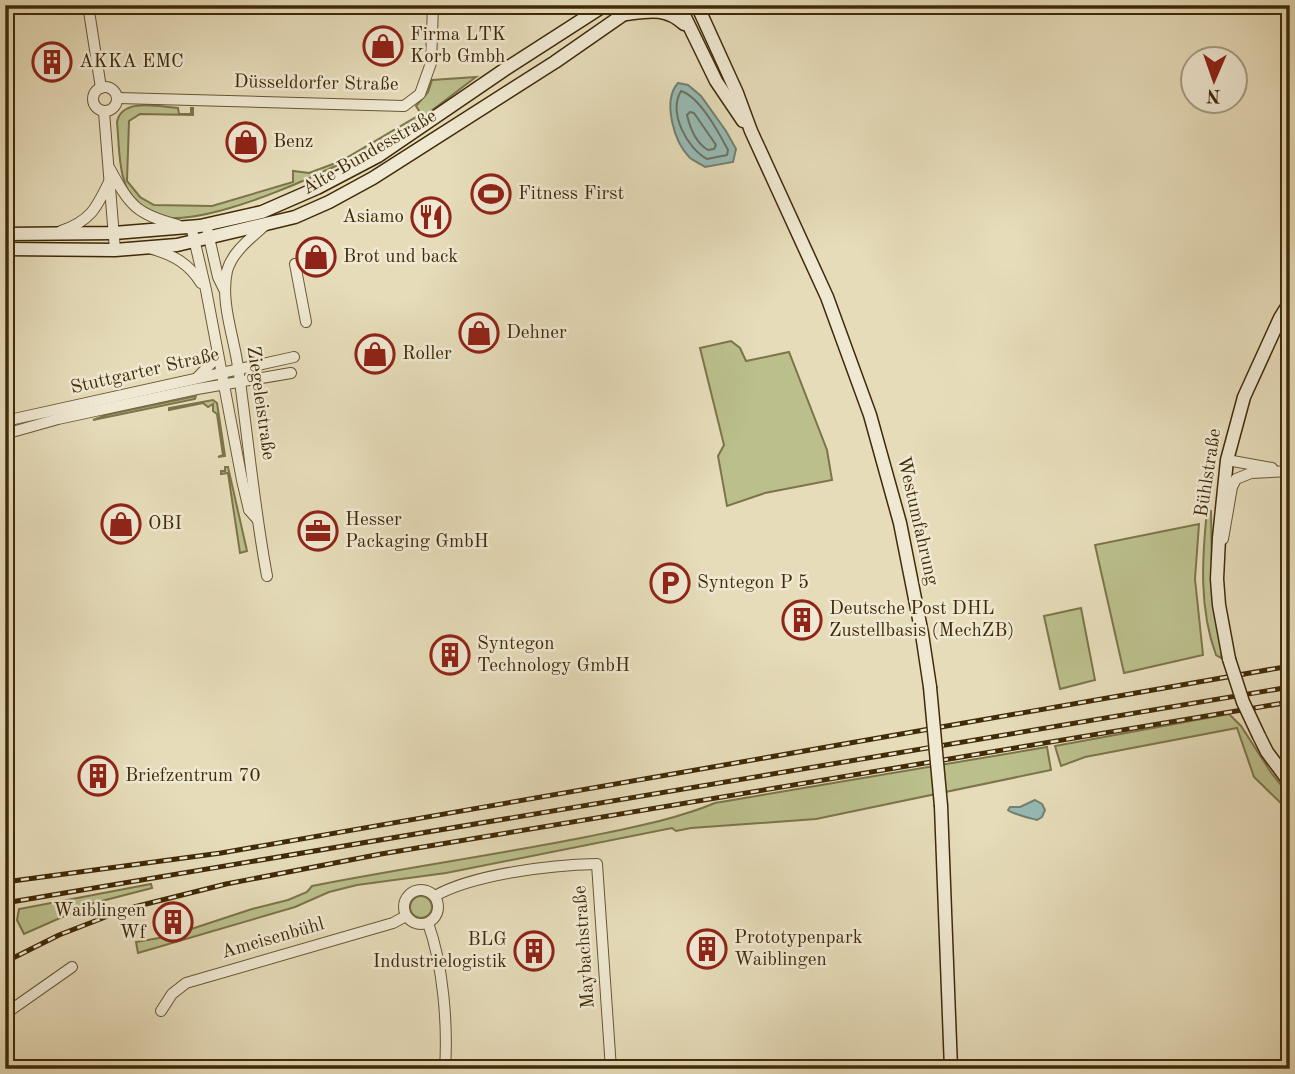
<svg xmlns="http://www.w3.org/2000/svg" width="1295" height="1074" font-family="'Old Standard TT',serif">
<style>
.green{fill:#babf8c;stroke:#7d744a;stroke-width:2}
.water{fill:#97bab5;stroke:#74806f;stroke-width:2}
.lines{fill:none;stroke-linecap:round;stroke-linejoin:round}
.shore{stroke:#6c725e;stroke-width:2}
.minor-casing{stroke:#6a5634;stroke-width:12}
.secondary-casing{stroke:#402a07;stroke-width:15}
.minor{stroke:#efe8d2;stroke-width:10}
.secondary{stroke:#efe8d2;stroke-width:12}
.rail-casing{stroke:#402a07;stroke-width:5}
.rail{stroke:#efe8d2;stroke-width:2.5;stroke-dasharray:8;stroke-linecap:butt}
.secondary-bridge-casing{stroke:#402a07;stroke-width:15;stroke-linecap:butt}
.secondary-bridge{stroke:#efe8d2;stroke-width:12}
.labels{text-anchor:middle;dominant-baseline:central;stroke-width:5;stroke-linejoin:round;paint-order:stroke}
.poi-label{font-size:19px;fill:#402a07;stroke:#efe8d2;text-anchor:start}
.street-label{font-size:19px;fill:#402a07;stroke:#efe8d2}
</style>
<rect width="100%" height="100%" fill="#e6dcb9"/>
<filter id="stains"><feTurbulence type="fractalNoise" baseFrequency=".00286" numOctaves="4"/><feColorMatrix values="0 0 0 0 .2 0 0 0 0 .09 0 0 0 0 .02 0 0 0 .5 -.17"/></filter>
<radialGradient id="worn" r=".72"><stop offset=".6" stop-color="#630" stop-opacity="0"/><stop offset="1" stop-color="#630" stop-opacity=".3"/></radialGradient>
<g class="green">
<path d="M476,77C453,94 431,112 407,128C366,154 180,249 140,208C117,184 120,153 117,122C122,97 159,107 178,108L179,114H191V108H193V115L140,114L129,121L127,181L140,197L154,205L212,206L293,182V171L309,173L341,161L421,114L416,106L428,92L432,80Z"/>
<path d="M731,341L740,348L746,361L789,352L827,450L832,480L765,493L727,506L718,456L724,445L700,348Z"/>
<path d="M196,396L195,399L93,420L106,415Z"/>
<path d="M213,400L217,403L225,456L218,457L223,455L217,414L213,411V404L208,407L203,403L169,410V408Z"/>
<path d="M225,467H228L247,551L240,553L228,473L221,474V471H225Z"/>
<path d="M1207,510L1211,511L1212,574L1222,652L1221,658L1216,655C1199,609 1202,559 1207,510Z"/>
<path d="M1199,524L1195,579L1203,655L1124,673L1095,545Z"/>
<path d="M1081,608L1095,680L1060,689L1044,616Z"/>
<path d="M1229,714L1241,726L1272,774L1290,796V812L1254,777L1237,728L1085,757L1061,766L1055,746Z"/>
<path d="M1047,747L1051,770L816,819L691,828L676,831L672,828L446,873L357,885L329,892L295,907L138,953L136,942L170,936L252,909L288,900L307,892L312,886C403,868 495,855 586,837C629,828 674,820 715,803Z"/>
<path d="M151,884L152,888L94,903L24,934L17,920L19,909Z"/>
<circle cx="421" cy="907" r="11"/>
</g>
<g class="water">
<path d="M678,83L688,85L701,96L726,131L736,149L733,162L705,167C701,164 694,161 690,158C674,142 662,101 678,83Z"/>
<path d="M1035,800L1042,804L1045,810L1042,817L1037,820C1030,818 1012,814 1008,810L1010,807H1020Z"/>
</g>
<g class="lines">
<g class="shore">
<path d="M681,91C700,97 719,133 728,150L727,155L707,159C687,148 668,113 681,91Z"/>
<path d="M690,112L694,113L716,145L714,149L708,150C696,143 690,128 687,115Z"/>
</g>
<g class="minor-casing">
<g id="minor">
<path d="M88,5L101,88"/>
<circle cx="105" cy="99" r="12"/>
<path d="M118,98L404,106L420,94L431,63L433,5"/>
<path d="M104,112L115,250"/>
<path d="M110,169C130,206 136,214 178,225"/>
<path d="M206,224L218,277L225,291"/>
<path d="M191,226L206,290L242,480L249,510L257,519"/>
<path d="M264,226C251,238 232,252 227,271C220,302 234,337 238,367C248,437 254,507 267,576"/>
<path d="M61,231C90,221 96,209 109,182"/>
<path d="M152,249C174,255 189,264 201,283"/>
<path d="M295,264L306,322"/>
<path d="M197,378L218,356"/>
<path d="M5,424L14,419L294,357"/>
<path d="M5,434L58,419L197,389L291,373"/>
<path d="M1227,460L1272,468"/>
<path d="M1223,539L1232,487L1236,479L1251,473L1290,471"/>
<circle cx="421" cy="907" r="17"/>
<path d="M435,896C474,874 551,865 597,864L611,1069"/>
<path d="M428,923C443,965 448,1024 445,1069"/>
<path d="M161,1011L172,994L186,983L393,923L406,916"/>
<path d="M5,1014L72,967"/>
</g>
</g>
<g class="secondary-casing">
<g id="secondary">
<path d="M679,5L716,81L743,121"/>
<path d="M697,5L737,93L751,131L827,297L870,415L900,523L922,634L930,687"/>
<path d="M626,14C649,11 666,7 684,24"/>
<path d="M5,234L114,233L200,226L262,212L317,188L378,156L504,70L605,5"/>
<path d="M5,249L115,250L177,245L295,217L329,202L373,178L555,62L637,5"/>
<path d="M1229,659L1219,605L1217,579L1219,538L1227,460L1244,397L1280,318L1290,302"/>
<path d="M1259,736L1267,752L1290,783"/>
<path d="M941,806L951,1069"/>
</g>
</g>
<use href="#minor" class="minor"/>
<use href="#secondary" class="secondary"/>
<g class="rail-casing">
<g id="rail">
<path d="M5,882L221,853L1290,666"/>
<path d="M5,903L1290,687"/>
<path d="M5,962L59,935L126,909L226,884L381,854L1290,702"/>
</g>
</g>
<use href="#rail" class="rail"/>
<g class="secondary-bridge-casing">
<g id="secondary-bridge">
<path d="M1229,659L1243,702L1259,736"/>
<path d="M930,687L941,806"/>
</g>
</g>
<use href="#secondary-bridge" class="secondary-bridge"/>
</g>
<defs>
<g id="shop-ring" transform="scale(2.0125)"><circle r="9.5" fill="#efe8d2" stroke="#8f2418" stroke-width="1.5"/><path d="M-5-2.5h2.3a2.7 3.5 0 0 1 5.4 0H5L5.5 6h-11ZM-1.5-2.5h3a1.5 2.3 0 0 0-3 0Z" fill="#8f2418"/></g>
<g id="building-ring" transform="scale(2.0125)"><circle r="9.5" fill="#efe8d2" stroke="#8f2418" stroke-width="1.5"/><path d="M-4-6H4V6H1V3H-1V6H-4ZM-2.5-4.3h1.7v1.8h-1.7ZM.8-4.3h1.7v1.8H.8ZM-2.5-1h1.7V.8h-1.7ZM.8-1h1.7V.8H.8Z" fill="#8f2418"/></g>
<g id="stadium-ring" transform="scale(2.0125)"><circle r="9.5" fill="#efe8d2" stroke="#8f2418" stroke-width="1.5"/><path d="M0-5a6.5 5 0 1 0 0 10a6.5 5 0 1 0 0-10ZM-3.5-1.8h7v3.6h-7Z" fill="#8f2418"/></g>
<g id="restaurant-ring" transform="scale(2.0125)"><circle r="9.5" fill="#efe8d2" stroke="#8f2418" stroke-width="1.5"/><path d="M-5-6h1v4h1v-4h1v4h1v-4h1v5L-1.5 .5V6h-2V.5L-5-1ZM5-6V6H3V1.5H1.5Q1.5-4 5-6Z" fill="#8f2418"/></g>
<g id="office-ring" transform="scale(2.0125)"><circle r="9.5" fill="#efe8d2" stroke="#8f2418" stroke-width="1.5"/><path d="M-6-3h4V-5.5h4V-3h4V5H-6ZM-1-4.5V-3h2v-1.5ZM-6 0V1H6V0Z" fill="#8f2418"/></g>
<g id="parking-ring" transform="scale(2.0125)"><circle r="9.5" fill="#efe8d2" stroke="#8f2418" stroke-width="1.5"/><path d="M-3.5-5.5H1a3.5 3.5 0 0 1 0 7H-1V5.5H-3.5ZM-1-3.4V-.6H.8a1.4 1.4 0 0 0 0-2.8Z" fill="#8f2418"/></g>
</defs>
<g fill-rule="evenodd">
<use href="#shop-ring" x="383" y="46"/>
<use href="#building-ring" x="52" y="62"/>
<use href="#shop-ring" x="246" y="142"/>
<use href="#stadium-ring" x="491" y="194"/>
<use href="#restaurant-ring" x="431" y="217"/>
<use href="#shop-ring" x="316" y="257"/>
<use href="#shop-ring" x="479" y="333"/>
<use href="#shop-ring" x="375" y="354"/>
<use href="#shop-ring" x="121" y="524"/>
<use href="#office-ring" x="318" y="531"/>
<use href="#parking-ring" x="670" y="583"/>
<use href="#building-ring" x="802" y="620"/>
<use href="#building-ring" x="450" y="655"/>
<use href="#building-ring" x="98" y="776"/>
<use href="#building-ring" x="173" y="922"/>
<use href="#building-ring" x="707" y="949"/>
<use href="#building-ring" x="534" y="951"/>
</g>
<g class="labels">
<g class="poi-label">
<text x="410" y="35">Firma LTK<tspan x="410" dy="22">Korb Gmbh</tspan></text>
<text x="79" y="62">AKKA EMC</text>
<text x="273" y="142">Benz</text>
<text x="518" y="194">Fitness First</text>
<text x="404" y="217" text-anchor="end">Asiamo</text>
<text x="343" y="257">Brot und back</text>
<text x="506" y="333">Dehner</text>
<text x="402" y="354">Roller</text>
<text x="345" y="520">Hesser<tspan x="345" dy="22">Packaging GmbH</tspan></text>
<text x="148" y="524">OBI</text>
<text x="697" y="583">Syntegon P 5</text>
<text x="829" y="609">Deutsche Post DHL<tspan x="829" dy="22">Zustellbasis (MechZB)</tspan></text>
<text x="477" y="644">Syntegon<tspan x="477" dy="22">Technology GmbH</tspan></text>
<text x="125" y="776">Briefzentrum 70</text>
<text x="146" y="911" text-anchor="end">Waiblingen<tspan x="146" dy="22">Wf</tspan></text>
<text x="734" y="938">Prototypenpark<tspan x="734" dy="22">Waiblingen</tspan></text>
<text x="507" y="940" text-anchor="end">BLG<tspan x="507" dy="22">Industrielogistik</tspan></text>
</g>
<g class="street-label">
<text transform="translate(316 84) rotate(1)">Düsseldorfer Straße</text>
<text transform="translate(370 153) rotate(-30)">Alte Bundesstraße</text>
<text transform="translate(145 372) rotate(-13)">Stuttgarter Straße</text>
<text transform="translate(260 403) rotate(82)">Ziegeleistraße</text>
<text transform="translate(1209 473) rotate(-81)">Bühlstraße</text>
<text transform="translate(917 521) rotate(77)">Westumfahrung</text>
<text transform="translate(273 939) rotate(-16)">Ameisenbühl</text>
<text transform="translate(585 947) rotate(-94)">Maybachstraße</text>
</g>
</g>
<rect width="1295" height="1074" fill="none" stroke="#e6dcb9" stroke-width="28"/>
<rect x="7" y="7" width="1281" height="1060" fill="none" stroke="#402a07" stroke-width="3.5"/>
<rect x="14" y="14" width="1267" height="1046" fill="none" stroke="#402a07" stroke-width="2"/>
<g transform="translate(1214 80) rotate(182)"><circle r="33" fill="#efe8d2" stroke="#a99c81" stroke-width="2"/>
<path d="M0-5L12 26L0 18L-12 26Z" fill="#8f2418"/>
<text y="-10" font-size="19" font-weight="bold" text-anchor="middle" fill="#402a07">N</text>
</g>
<rect width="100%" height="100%" filter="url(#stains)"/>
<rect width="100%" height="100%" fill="url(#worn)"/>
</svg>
